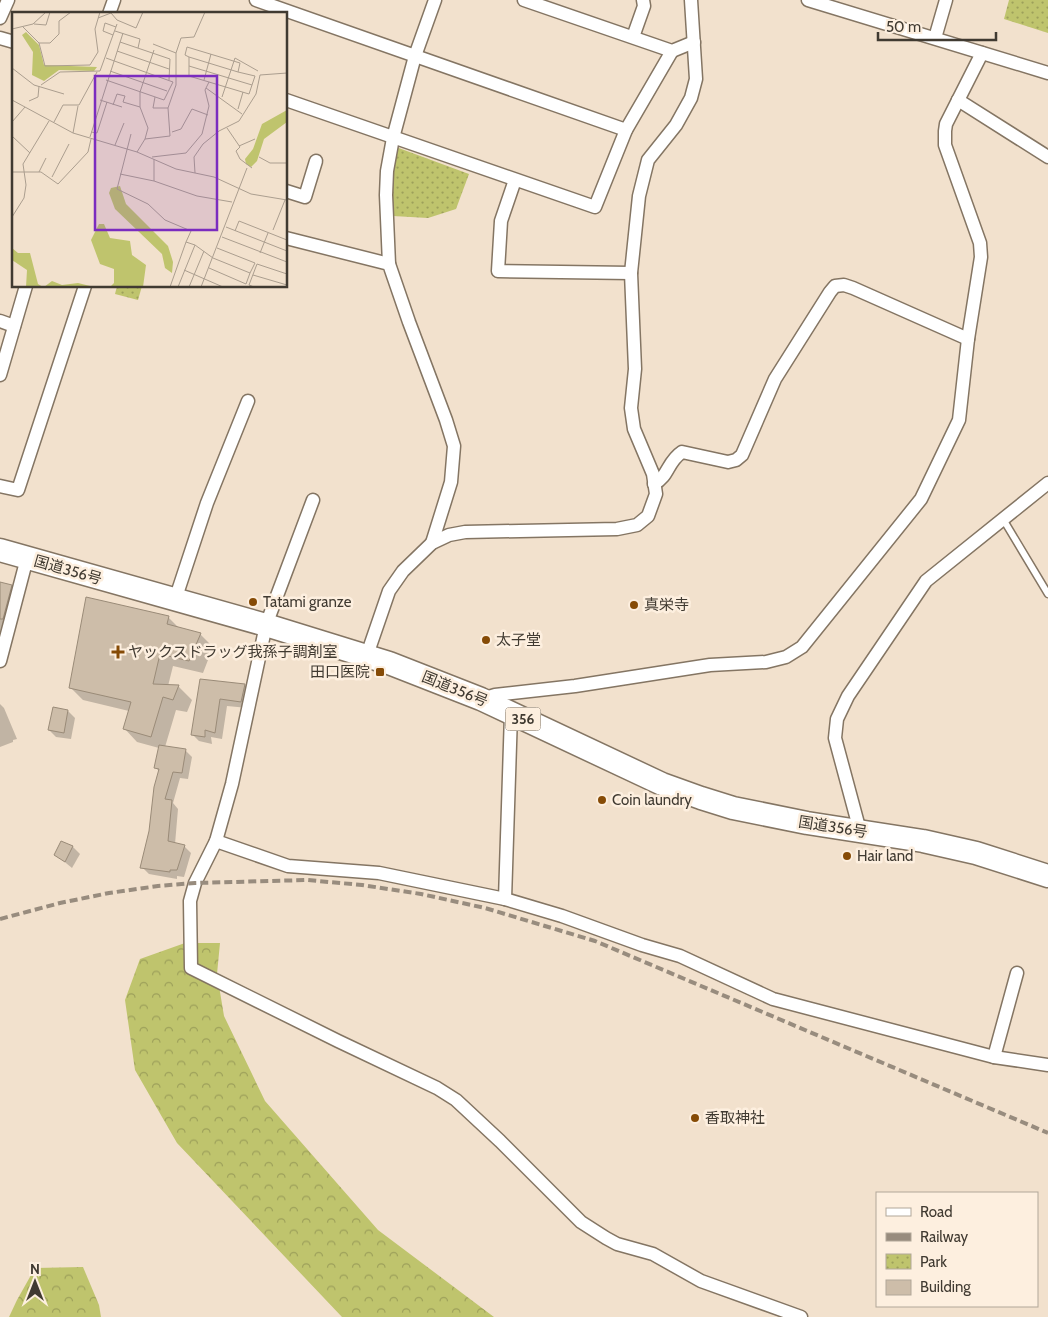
<svg xmlns="http://www.w3.org/2000/svg" width="1048" height="1317" font-family="Cabin,'Noto Sans JP',sans-serif">
<style>
.forest{fill:url(#forest-crowns)}
.park{fill:url(#park-dots)}
.shadow{fill:#0003}
.building{fill:#cdbda9;stroke:#9a8b78}
.lines{fill:none;stroke-linecap:round;stroke-linejoin:round}
.lane-casing{stroke:#847563;stroke-width:9}
.street-casing{stroke:#847563;stroke-width:15}
.highway-casing{stroke:#847563;stroke-width:25}
.lane{stroke:#fff;stroke-width:6}
.street{stroke:#fff;stroke-width:12}
.highway{stroke:#fff;stroke-width:22}
.rail{stroke:#988c7e;stroke-width:4;stroke-dasharray:8 4;stroke-linecap:butt}
.poi-dot{fill:#864b06;stroke:#fdefdf;stroke-width:2}
.labels{text-anchor:middle;dominant-baseline:central;stroke-width:5;stroke-linejoin:round;paint-order:stroke}
.shield{fill:#fdefdf;stroke:#797065;stroke-width:1}
.shield-label{font-size:14px;font-weight:bold;fill:#403a31}
.street-label{font-size:15px;fill:#403a31;stroke:#fdefdf}
.poi-label{font-size:15px;fill:#403a31;stroke:#fdefdf;text-anchor:start}
.inset-road{fill:none;stroke:#ab9e8f;stroke-width:1}
.view{fill:#7b2cbf;fill-opacity:0.15;stroke:#7b2cbf;stroke-width:2.5}
.inset-edge{fill:none;stroke:#403a31;stroke-width:2.5}
</style>
<defs>
<pattern id="forest-crowns" width="20" height="18" patternUnits="userSpaceOnUse" patternTransform="scale(1.25)"><rect width="20" height="18" fill="#bfc46d"/><path d="M2 6a3 3 0 1 1 6 0M12 15a3 3 0 1 1 6 0" fill="none" stroke="#9da05a"/></pattern>
<pattern id="park-dots" width="8" height="8" patternUnits="userSpaceOnUse" patternTransform="scale(1.25)"><rect width="8" height="8" fill="#bfc46d"/><path d="M2 2h.1M6 6h.1" fill="none" stroke="#9da05a" stroke-width="1.8" stroke-linecap="round"/></pattern>
</defs>
<rect width="100%" height="100%" fill="#f2e1cd"/>
<g class="forest">
<path d="M185,943H220L217,974L224,1016L265,1101L378,1230L494,1317H342L177,1143L135,1070L125,1000L140,959Z"/>
<path d="M83,1267L99,1305L101,1317H9L17,1300L35,1268Z"/>
</g>
<g class="park">
<path d="M1009,0H1048V33L1004,19Z"/>
<path d="M396,147L469,174L456,209L428,218L393,216L392,172Z"/>
<path d="M117,286H142L138,300L115,294Z"/>
</g>
<g class="shadow">
<path d="M0,583L11,586L20,595L9,636L0,633Z"/>
<path d="M168,617L180,629L200,634L213,647L203,673L173,666L168,686L179,687L192,700L187,712L176,710L165,747L185,750L192,757L188,779L180,778L173,803L178,809L175,844L184,846L191,853L184,877L177,876V879L149,874L142,867L151,831L159,771L156,768L159,748L137,742L124,728L129,711L83,700L70,687Z"/>
<path d="M201,680L245,685L252,692L248,708L227,706L222,739L211,737L212,744L199,741L192,734Z"/>
<path d="M0,704L4,708L17,739L13,740V742L0,747Z"/>
<path d="M68,711L75,718L71,739L56,737L49,730Z"/>
<path d="M62,842L73,847L80,854L72,868L55,854Z"/>
</g>
<g class="building">
<path d="M0,582L12,585L3,619H0Z"/>
<path d="M86,597L169,616L167,624L201,633L189,661L160,654L153,684L179,685L173,700L163,697L151,737L123,729L131,702L69,688Z"/>
<path d="M200,679L245,684L241,702L220,699L215,733L205,730V737L191,735Z"/>
<path d="M53,707L68,710L64,733L48,730Z"/>
<path d="M159,745L186,749L182,773L173,772L165,799L172,800L168,841L185,845L177,870H170V872L140,868L149,831L154,787L159,769L154,768Z"/>
<path d="M61,841L73,846L65,862L54,855Z"/>
</g>
<g class="lines">
<g class="lane-casing">
<path id="lane" d="M1003,519L1048,594"/>
</g>
<g class="street-casing">
<g id="street">
<path d="M256,0L626,130"/>
<path d="M524,0L672,51L694,42"/>
<path d="M808,0L1048,73"/>
<path d="M109,14L114,0"/>
<path d="M0,18L8,0"/>
<path d="M633,37L644,6L643,0"/>
<path d="M0,38L14,42"/>
<path d="M935,38L946,0"/>
<path d="M286,100L595,207L626,130L672,51"/>
<path d="M958,100L1048,157"/>
<path d="M515,180L501,221L498,271L631,273"/>
<path d="M286,191L305,197L316,161"/>
<path d="M286,238L389,264L409,322L446,420L454,446L451,482L432,543"/>
<path d="M389,264L386,195L387,171L393,138L415,56L435,0"/>
<path d="M0,321L14,326"/>
<path d="M0,375L26,286"/>
<path d="M654,484C669,476 667,462 682,452L728,462L736,460L742,455L775,379L830,292L835,286L844,285L853,288L968,339"/>
<path d="M0,486L18,490L85,286"/>
<path d="M313,500L266,625L232,784L216,841L195,883L190,901L191,968L338,1041L437,1088L456,1100L500,1141L581,1222L606,1238L617,1244L653,1254L701,1281L801,1317"/>
<path d="M175,600L207,503L248,401"/>
<path d="M367,655L389,591L403,571L432,543L449,535L465,532L617,529L637,525L648,516L656,494L653,474L634,429L631,408L635,369L631,273L639,196L648,160L676,125L691,98L696,79L691,0"/>
<path d="M0,661L27,558"/>
<path d="M482,699L495,695L575,686L710,665L766,662L786,657L802,647L921,499L959,420L968,339L981,257L980,243L945,145V131L946,124L982,53"/>
<path d="M511,714L505,899L562,916L642,945L680,956L773,999L994,1057L1048,1065"/>
<path d="M860,831L835,738L837,719L848,696L926,581L1048,483"/>
<path d="M216,841L288,866L379,873L505,899"/>
<path d="M994,1057L1017,973"/>
</g>
</g>
<g class="highway-casing">
<path id="highway" d="M0,550L266,625L389,663L481,699L662,784L701,798L733,808L807,823L923,841L976,853L1048,876"/>
</g>
<use href="#lane" class="lane"/>
<use href="#street" class="street"/>
<use href="#highway" class="highway"/>
<path class="rail" d="M0,919L60,903L109,893L158,886L195,883L307,880L362,885L421,894L485,908L595,941L1048,1133"/>
</g>
<g class="poi-dot">
<circle cx="253" cy="602" r="5"/>
<circle cx="634" cy="605" r="5"/>
<circle cx="486" cy="640" r="5"/>
<path d="M115.5 644.5h5v5h5v5h-5v5h-5v-5h-5v-5h5z"/>
<rect x="375" y="667" width="10" height="10" rx="2.5"/>
<circle cx="602" cy="800" r="5"/>
<circle cx="847" cy="856" r="5"/>
<circle cx="695" cy="1118" r="5"/>
</g>
<g class="labels">
<rect class="shield" x="505.5" y="707.5" width="35" height="23" rx="4"/>
<g class="shield-label">
<text x="523" y="719">356</text>
</g>
<g class="street-label">
<text transform="translate(68 570) rotate(16)">国道356号</text>
<text transform="translate(455 689) rotate(22)">国道356号</text>
<text transform="translate(833 827) rotate(9)">国道356号</text>
</g>
<g class="poi-label">
<text x="263" y="602">Tatami granze</text>
<text x="644" y="605">真栄寺</text>
<text x="496" y="640">太子堂</text>
<text x="128" y="652">ヤックスドラッグ我孫子調剤室</text>
<text x="370" y="672" text-anchor="end">田口医院</text>
<text x="612" y="800">Coin laundry</text>
<text x="857" y="856">Hair land</text>
<text x="705" y="1118">香取神社</text>
</g>
</g>
<g transform="translate(12 12)">
<rect width="275" height="275" fill="#f2e1cd"/>
<path d="M14,20L27,33L32,53L85,55L82,59L47,58L32,69L20,63L21,40L10,23ZM275,98V110L252,127L245,149L239,155L234,152L233,147L241,137L250,112ZM108,174L114,192L156,234L161,250L160,261L153,256L150,242L103,197L97,181L99,176ZM87,212H92L98,226L118,229L120,243L134,253L131,275H98L102,271V257L88,252L79,228ZM0,236L6,241H18L26,272L31,275H14L15,258L0,248ZM40,269L50,273L66,271L82,275H32Z" fill="#bfc46d"/>
<path class="inset-road" d="M86,6L99,1L105,8L124,16L131,0M22,12L34,13L38,0M11,15L27,31H38L47,22V9L59,0M0,17L21,12L34,0M103,19L128,27L126,36M101,23L91,19L93,11L104,15M108,30L158,47L157,68M27,31L33,54L78,53L86,40L83,17L88,0M141,32L164,41M105,39L157,57M177,45L226,60L243,64L237,82L177,64V45L173,43L175,35L228,51L226,60M94,46L161,70M177,54L240,73M0,56L22,73L52,82M98,59L155,79M94,68L152,88L161,70M192,68L199,42M29,73L48,60L88,59L105,12M194,76L230,102M143,85L141,96H156M210,85L223,46L246,59M0,88L61,121L125,140L164,157L202,165L239,182L275,188M88,88L110,95M17,89L26,85L27,74M101,93L105,82L113,84L111,90L128,95L136,116L133,127M128,95V80L142,38M226,97L231,80M0,110L13,95M42,110L51,93H67L85,60M215,116L228,135L224,139L228,147L240,156M79,120L85,121L95,90M160,120L169,117L180,97L196,103M61,121L66,94M119,122L105,177L136,192L153,208L179,219L174,230M0,124L18,141M78,125L111,21M103,133L112,111M227,134L243,127M125,140L133,127L158,124L156,96L164,73V41L169,26L182,25L193,0M140,145L174,141L190,122L197,94L193,78L197,70M247,145L258,151H275M142,147V169L185,184L220,190M0,160H29L46,172L76,140L79,127M27,160L34,146M183,161L182,145L191,132L207,119L227,109L244,82L248,63L275,61M108,162L142,169M40,165L57,132M0,205L12,186L14,173L11,152L37,109M214,215L275,239M261,218L273,188M223,219L227,209L275,228M210,225L275,250M183,233L201,246L238,261M248,241L256,221M197,256L234,272L238,261L243,251L205,236M172,258L211,275M241,263L275,273M158,275L174,230L183,233L166,275M177,275L192,239M189,275L235,156M242,275L237,273L245,252L275,262"/>
<path class="view" d="M83,64H205V218H83Z"/>
<rect width="275" height="275" class="inset-edge"/>
</g>
<rect x="876" y="1192" width="162" height="115" fill="#fdefdf" stroke="#b1a799"/>
<rect x="886" y="1208" width="25" height="8" fill="#ffffff" stroke="#b1a799"/>
<text x="920" y="1217" font-size="15" fill="#403a31">Road</text>
<rect x="886" y="1233" width="25" height="8" fill="#988c7e" stroke="#b1a799"/>
<text x="920" y="1242" font-size="15" fill="#403a31">Railway</text>
<rect x="886" y="1254" width="25" height="15" fill="url(#park-dots)" stroke="#b1a799"/>
<text x="920" y="1267" font-size="15" fill="#403a31">Park</text>
<rect x="886" y="1280" width="25" height="15" fill="#cdbda9" stroke="#b1a799"/>
<text x="920" y="1292" font-size="15" fill="#403a31">Building</text>
<g transform="translate(35 1282)" stroke="#fdefdf" stroke-width="4" paint-order="stroke">
<path d="M0-4L9 19L0 12L-9 19Z" fill="#403a31"/>
<text y="-8" font-size="14" font-weight="bold" text-anchor="middle" fill="#403a31">N</text>
</g>
<path d="M878 32v8h118v-8" fill="none" stroke="#403a31" stroke-width="2.5"/>
<text x="886" y="32" font-size="15" fill="#403a31" stroke="#fdefdf" stroke-width="4" paint-order="stroke">50 m</text>
</svg>
